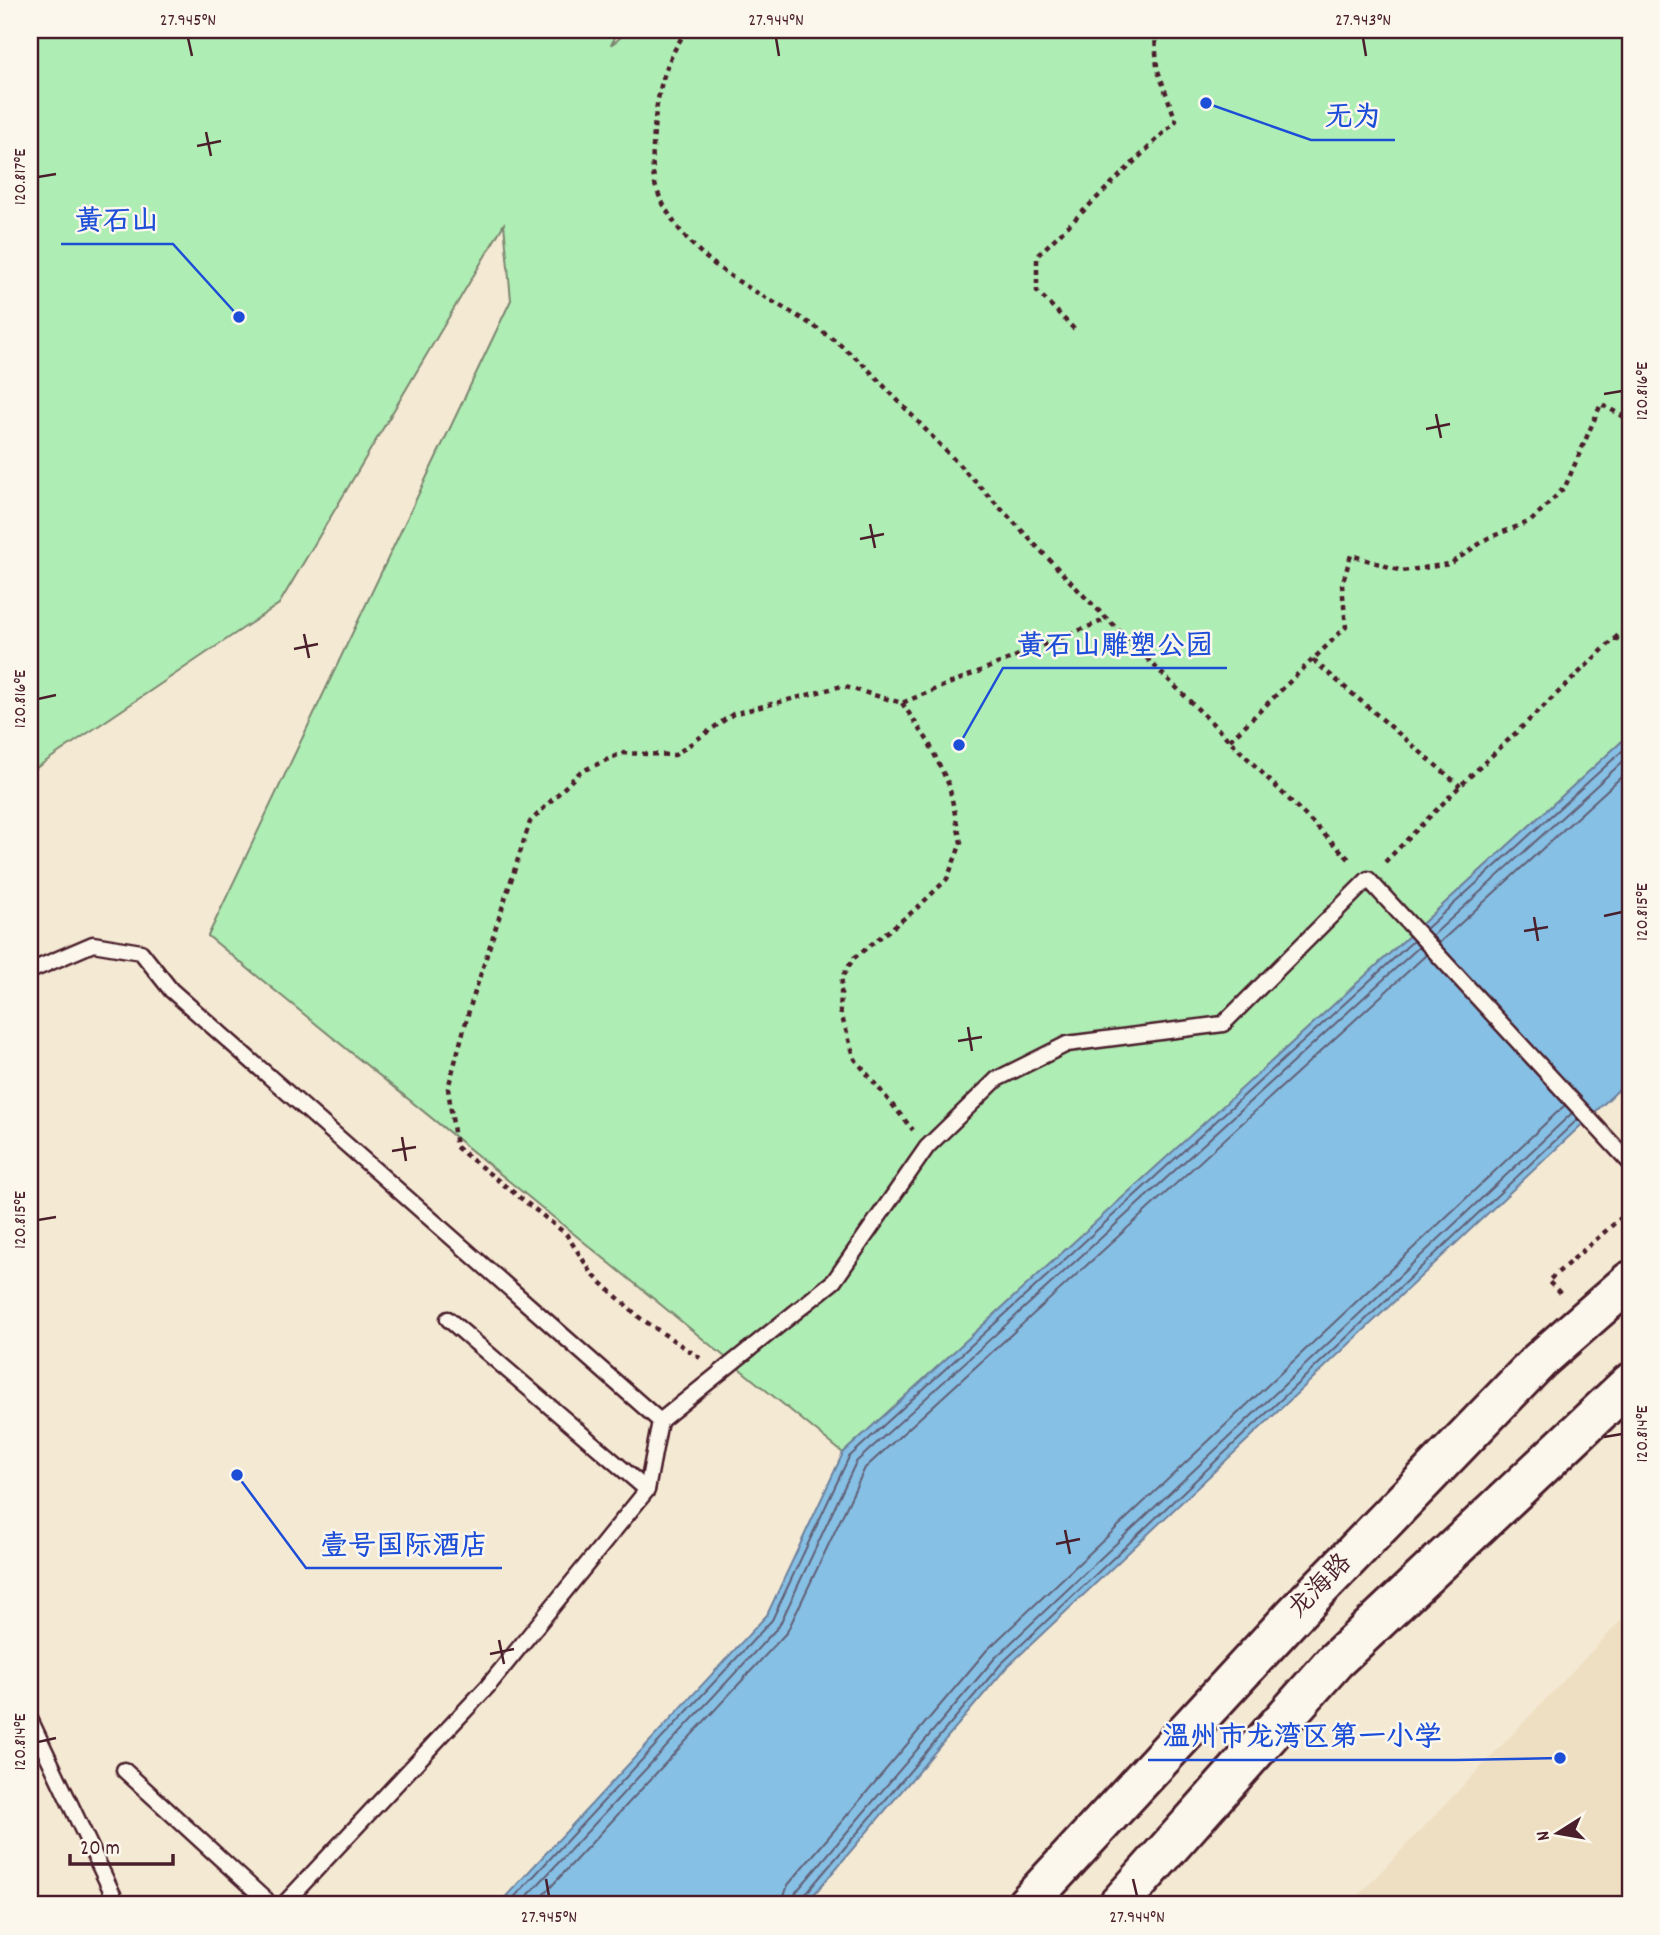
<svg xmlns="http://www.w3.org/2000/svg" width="1660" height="1935" font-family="Dekko,'LXGW WenKai TC',sans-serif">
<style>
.built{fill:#efdfc2}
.green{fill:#aeedb4;stroke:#7c8670;stroke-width:2}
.water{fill:#86c0e5;stroke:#6e809b;stroke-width:2}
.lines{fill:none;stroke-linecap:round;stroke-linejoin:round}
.shore{stroke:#625f75;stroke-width:2}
.service-casing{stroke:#4a1f2b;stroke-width:19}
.secondary-casing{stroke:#4a1f2b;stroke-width:44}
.path{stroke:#4a1f2b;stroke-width:4.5;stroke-dasharray:5 5;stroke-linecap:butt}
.service{stroke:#fbf7ec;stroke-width:14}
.secondary{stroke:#fbf7ec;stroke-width:38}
.ticks{fill:none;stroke:#4a1f2b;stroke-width:2.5}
.labels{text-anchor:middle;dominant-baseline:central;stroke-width:5;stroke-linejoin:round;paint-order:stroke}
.street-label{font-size:26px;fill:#4a1f2b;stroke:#fbf7ec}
.leader{fill:none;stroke:#1d4ed8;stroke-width:2.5}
.callout-dot{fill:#1d4ed8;stroke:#fbf7ec;stroke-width:2.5}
.callout-label{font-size:28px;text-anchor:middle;font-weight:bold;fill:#1d4ed8;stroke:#fbf7ec;stroke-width:5;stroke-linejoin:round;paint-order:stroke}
.neatline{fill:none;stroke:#4a1f2b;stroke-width:2.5}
.ticks-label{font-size:18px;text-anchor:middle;fill:#4a1f2b}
</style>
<rect width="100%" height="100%" fill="#f4e9d3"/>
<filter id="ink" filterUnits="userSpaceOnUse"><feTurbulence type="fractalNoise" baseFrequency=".0143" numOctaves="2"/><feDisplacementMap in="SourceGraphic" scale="14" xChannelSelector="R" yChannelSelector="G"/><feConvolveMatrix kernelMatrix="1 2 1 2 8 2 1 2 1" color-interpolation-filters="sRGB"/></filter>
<g filter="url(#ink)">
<path class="built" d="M1630,1611V1905H1349Z"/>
<path class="green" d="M30,30H619L611,45L630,30H1630V734L843,1453L208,936L511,300L504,224L279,604L30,772Z"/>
<path class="water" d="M1630,734V1079L1006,1668L805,1905H498L767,1615L843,1453Z"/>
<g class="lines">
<g class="shore">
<path d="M1426,929L1630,744"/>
<path d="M1432,936L1630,755"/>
<path d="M1439,943L1630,769"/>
<path d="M507,1905L772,1620L849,1457L1413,941"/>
<path d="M519,1905L779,1626L856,1462L1419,947"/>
<path d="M534,1905L787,1632L865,1468L1426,955"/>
<path d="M781,1905L788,1885L987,1650L1565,1105"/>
<path d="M792,1905L796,1892L995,1658L1572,1113"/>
<path d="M801,1905L802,1898L1001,1664L1578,1119"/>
</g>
<g class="service-casing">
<g id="service">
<path d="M30,971L93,944L141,952L171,990L660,1421L834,1281L927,1147L997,1079L1067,1044L1223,1024L1368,879L1630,1163"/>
<path d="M448,1319L647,1490"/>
<path d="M30,1719L118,1905"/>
<path d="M124,1770L271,1905"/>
<path d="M283,1905L488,1686L647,1490L660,1421"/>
</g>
</g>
<g class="secondary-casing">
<g id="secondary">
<path d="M1026,1905L1292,1617L1539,1361L1630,1281"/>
<path d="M1118,1905L1335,1661L1630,1383"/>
</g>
</g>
<g class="path">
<path d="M687,30C665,60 657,93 654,130C653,149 650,175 658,193C692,271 764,291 827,335C840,344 852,355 864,365L1085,597L1352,862"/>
<path d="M1074,329L1037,291V256L1176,121L1157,68L1155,36L1164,30"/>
<path d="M1614,639L1630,643"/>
<path d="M1313,660L1460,786"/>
<path d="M902,703L928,741L949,785L961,843L947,879L916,909L854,958L842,977L840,1011L855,1059L913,1130"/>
<path d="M1230,740L1346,627L1342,585L1351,555L1402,571L1450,564L1488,538L1531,521L1565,487L1601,404L1630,420"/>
<path d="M1385,862L1460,786L1630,624"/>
<path d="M1560,1293L1548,1281L1630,1210"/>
<path d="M700,1358L640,1318L593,1275L566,1234L456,1147L448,1088L470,1007L530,822L580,772L622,753L675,755L733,714L842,686L902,703L1107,619"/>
</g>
<use href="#service" class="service"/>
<use href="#secondary" class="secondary"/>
</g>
</g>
<path class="ticks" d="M188,38L192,56M776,38L779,56M1363,38L1366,56M206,132L211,156M197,146L221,141M38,177L56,174M1604,394L1622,391M1436,414L1441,438M1426,429L1450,424M870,524L875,548M860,539L884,534M304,634L309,658M294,649L318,644M38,699L56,695M1604,916L1622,912M1534,917L1538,941M1524,931L1548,927M968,1027L972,1051M958,1041L982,1037M402,1137L406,1161M392,1151L416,1147M38,1220L56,1217M1604,1437L1622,1434M1065,1530L1070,1554M1056,1544L1080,1539M499,1640L504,1664M490,1654L514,1649M38,1742L56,1738M546,1879L549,1896M1133,1879L1137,1896"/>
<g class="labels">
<g class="street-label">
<text transform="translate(1321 1587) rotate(-46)">龙海路</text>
</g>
</g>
<path class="leader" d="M1206 103L1311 140H1395M239 317L173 244H61M959 745L1003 668H1227M237 1475L306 1568H502M1560 1758L1456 1760H1148"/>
<g class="callout-dot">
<circle cx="1206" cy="103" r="7"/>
<circle cx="239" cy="317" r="7"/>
<circle cx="959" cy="745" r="7"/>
<circle cx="237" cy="1475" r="7"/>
<circle cx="1560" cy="1758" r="7"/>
</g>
<g class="callout-label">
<text x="1353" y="125">无为</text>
<text x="117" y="229">黄石山</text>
<text x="1115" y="654">黄石山雕塑公园</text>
<text x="404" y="1554">壹号国际酒店</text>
<text x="1302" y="1745">温州市龙湾区第一小学</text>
</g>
<rect width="1660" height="1935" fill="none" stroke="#fbf7ec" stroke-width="77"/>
<g transform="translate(1558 1833) rotate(259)" stroke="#fbf7ec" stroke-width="5" paint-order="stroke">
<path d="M0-5L12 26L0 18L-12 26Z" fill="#4a1f2b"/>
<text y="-10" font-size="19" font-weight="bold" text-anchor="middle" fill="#4a1f2b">N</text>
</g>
<path d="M70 1854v10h103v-10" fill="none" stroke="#4a1f2b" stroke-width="3.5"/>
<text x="80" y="1854" font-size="21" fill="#4a1f2b" stroke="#fbf7ec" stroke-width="5" paint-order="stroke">20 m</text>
<rect x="38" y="38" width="1584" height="1858" class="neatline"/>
<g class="ticks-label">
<text x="188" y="25">27.945°N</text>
<text x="776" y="25">27.944°N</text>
<text x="1363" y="25">27.943°N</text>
<text transform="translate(19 177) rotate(-90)" y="6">120.817°E</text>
<text transform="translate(1641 391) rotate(-90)" y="6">120.816°E</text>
<text transform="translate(19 699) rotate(-90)" y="6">120.816°E</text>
<text transform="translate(1641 912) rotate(-90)" y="6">120.815°E</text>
<text transform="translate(19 1220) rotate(-90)" y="6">120.815°E</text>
<text transform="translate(1641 1434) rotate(-90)" y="6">120.814°E</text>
<text transform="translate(19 1742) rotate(-90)" y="6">120.814°E</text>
<text x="549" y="1922">27.945°N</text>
<text x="1137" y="1922">27.944°N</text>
</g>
</svg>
